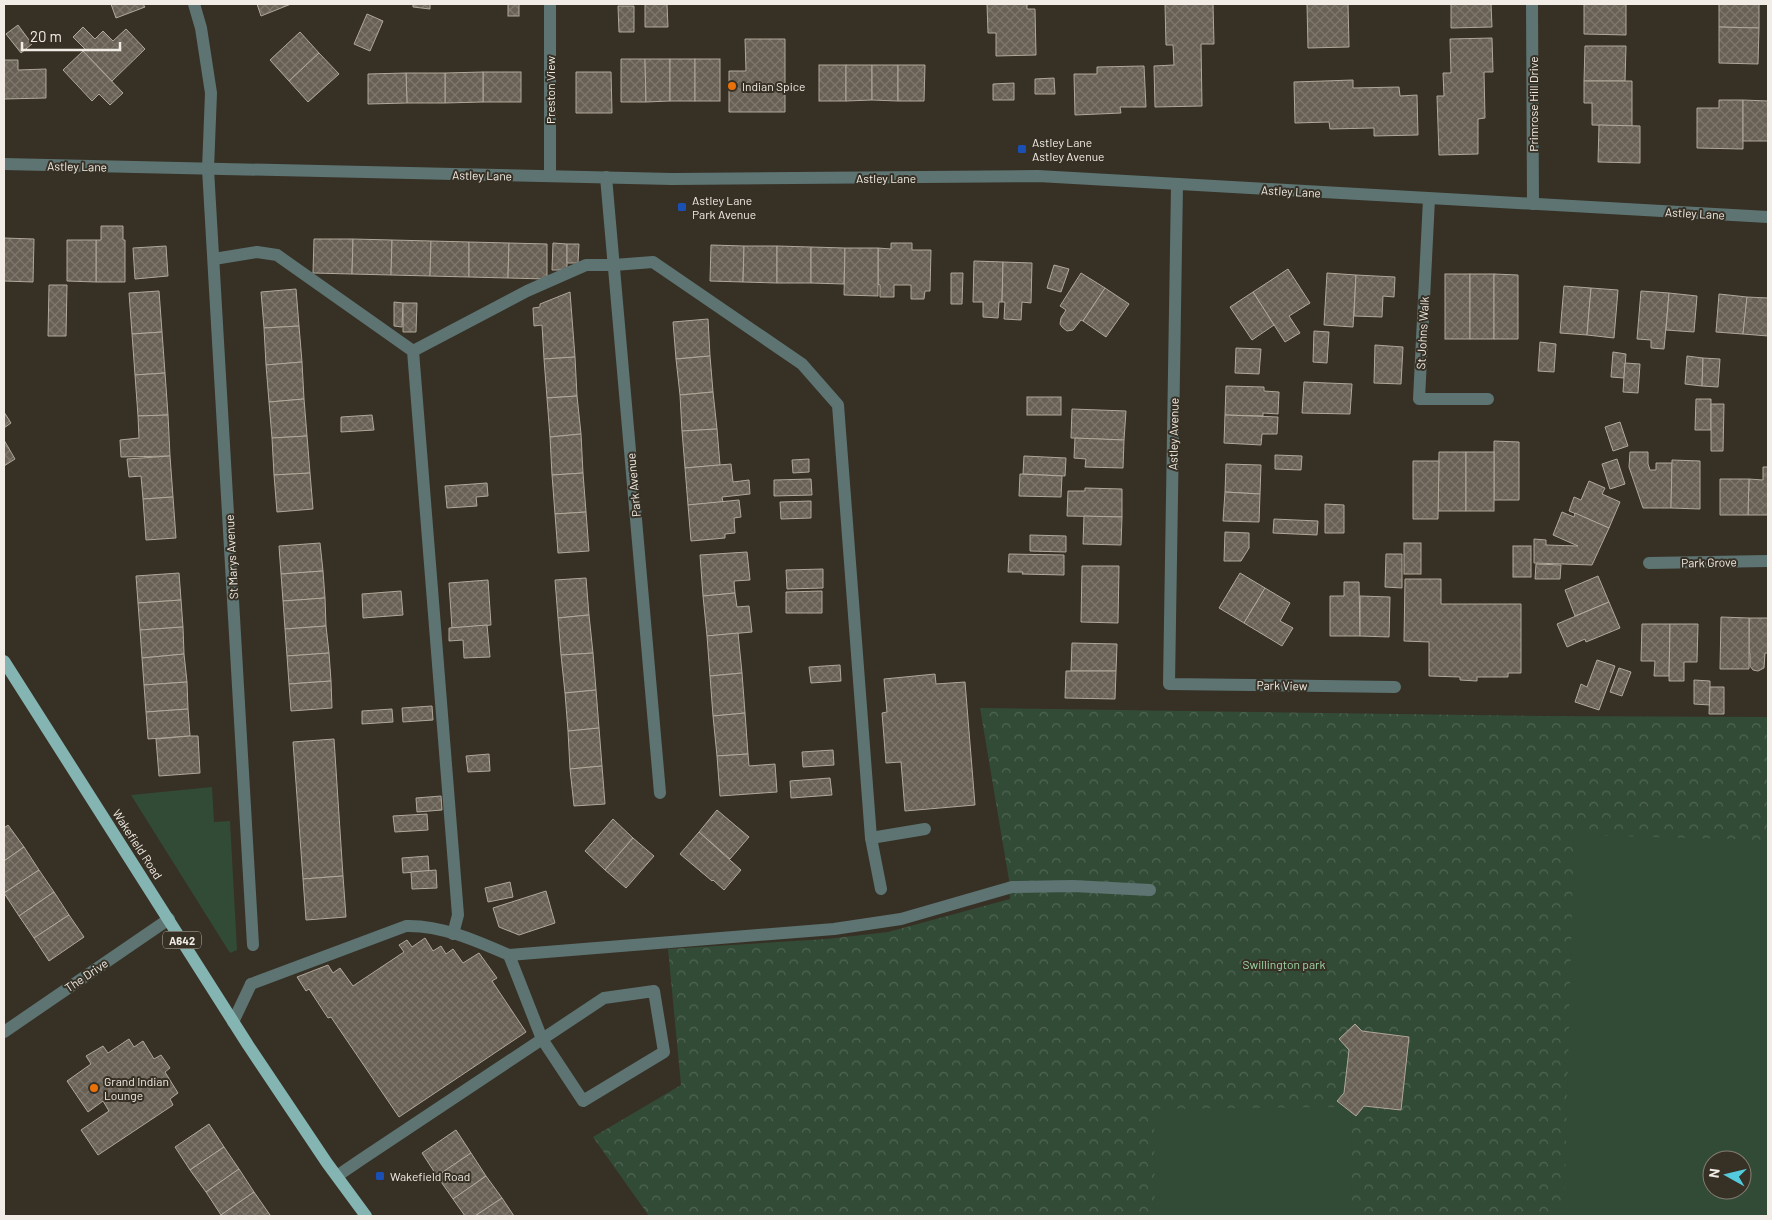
<svg xmlns="http://www.w3.org/2000/svg" width="1772" height="1220" font-family="Barlow,sans-serif">
<style>
.park{fill:url(#park-crowns);fill-rule:evenodd}
.garden{fill:#324b37;fill-rule:evenodd}
.building{fill:url(#building-cross-hatch);stroke:#afa799}
.lines{fill:none;stroke-linecap:round;stroke-linejoin:round}
.service{stroke:#5d7472;stroke-width:12}
.minor{stroke:#5d7472;stroke-width:12}
.primary{stroke:#85b5b2;stroke-width:12}
.food-dot{fill:#e8710a;stroke:#373025;stroke-width:2}
.transit-dot{fill:#1a4fb4;stroke:#373025;stroke-width:2}
.labels{text-anchor:middle;dominant-baseline:central;stroke-width:4;stroke-linejoin:round;paint-order:stroke}
.shield{fill:#373025;stroke:#b9b4ac;stroke-width:1}
.shield-label{font-size:11px;font-weight:bold;fill:#f1ede6}
.poi-label{font-size:12px;fill:#f1ede6;stroke:#373025;text-anchor:start}
.street-label{font-size:12px;fill:#f1ede6;stroke:#373025}
.park-label{font-size:12px;fill:#9dd8a8;stroke:#373025}
</style>
<defs>
<pattern id="park-crowns" width="20" height="18" patternUnits="userSpaceOnUse" patternTransform="scale(1.25)"><rect width="20" height="18" fill="#324b37"/><path d="M2 6a3 3 0 1 1 6 0M12 15a3 3 0 1 1 6 0" fill="none" stroke="#506554"/></pattern>
<pattern id="building-cross-hatch" width="8" height="8" patternUnits="userSpaceOnUse" patternTransform="scale(1.25)"><rect width="8" height="8" fill="#686054"/><path d="M0 0l8 8M0 8l8-8" fill="none" stroke="#7e776d"/></pattern>
</defs>
<rect width="100%" height="100%" fill="#373025"/>
<path class="park" d="M980,708L1536,716L1768,717V1216H649L593,1137L681,1085L668,949L827,939L888,932L1010,899L1009,880ZM1712,1160H1742V1190H1712Z"/>
<g class="garden">
<path d="M212,787L214,822L230,821L237,950L230,953L131,795Z"/>
<path d="M1574,835L1768,840V1216H1564ZM1712,1160H1742V1190H1712Z"/>
<path d="M1351,1107L1352,1216H1155L1154,1109Z"/>
</g>
<g class="building">
<path d="M111,4H143L145,7L116,18Z"/>
<path d="M257,4H291L261,16Z"/>
<path d="M413,4H430V9L413,7Z"/>
<rect x="508" y="4" width="11" height="12"/>
<path d="M645,4H667L668,27H645Z"/>
<path d="M987,4H1027V9H1035L1036,55L996,56V33H988Z"/>
<path d="M1165,4H1213L1214,44H1201L1202,106L1155,107L1154,66L1174,65L1173,45H1166Z"/>
<path d="M1307,4H1348L1349,47L1308,48Z"/>
<path d="M1451,4H1491L1492,27L1451,28Z"/>
<path d="M1584,4H1626V35L1584,34Z"/>
<path d="M1719,4H1759V28L1719,27Z"/>
<path d="M618,6H634V32H619Z"/>
<path d="M367,14L383,21L370,51L354,44Z"/>
<path d="M18,25L32,44L21,53L6,34Z"/>
<path d="M83,27L95,39L103,31L113,41L126,29L145,49L112,81L83,51L85,49L73,37Z"/>
<path d="M1719,27L1759,28L1758,64L1719,63Z"/>
<path d="M300,32L319,53L289,81L270,60Z"/>
<path d="M1492,38L1493,72H1484L1485,118L1478,119V154L1439,155L1437,96H1444L1443,73H1451L1450,39Z"/>
<path d="M745,39H785V112H729V71H746Z"/>
<path d="M1585,46H1626L1625,81H1584Z"/>
<path d="M83,51L123,93L110,105L99,94L92,101L63,70Z"/>
<path d="M319,53L339,74L308,102L289,81Z"/>
<path d="M621,59H645L646,102H621Z"/>
<path d="M645,59H670V101L646,102Z"/>
<rect x="670" y="59" width="25" height="42"/>
<rect x="695" y="59" width="25" height="42"/>
<path d="M4,60H18V70L46,69V98L4,99Z"/>
<rect x="819" y="65" width="27" height="36"/>
<path d="M846,65H872V100L846,101Z"/>
<path d="M872,65H898V101L872,100Z"/>
<path d="M898,65H925L924,101H898Z"/>
<path d="M1144,66L1146,107H1120L1121,113L1075,115L1074,74H1097V67Z"/>
<rect x="483" y="72" width="38" height="30"/>
<path d="M483,72V102L445,103V73Z"/>
<path d="M576,72H611L612,113H576Z"/>
<path d="M406,73H445V103H407Z"/>
<path d="M406,73L407,103L368,104V74Z"/>
<path d="M1054,78L1055,94H1035V79Z"/>
<path d="M1353,80V88L1399,87L1400,96L1417,95L1418,135L1374,136V128L1330,129L1329,122L1295,123L1294,82Z"/>
<path d="M1584,81H1632V126L1592,125V103H1584Z"/>
<path d="M1014,83V100H993V84Z"/>
<path d="M1719,100H1743V149L1697,148V108H1719Z"/>
<path d="M1743,100L1768,101V141H1743Z"/>
<path d="M1599,125L1640,126V163L1598,162Z"/>
<path d="M101,226H123V240H125V282H96V240H101Z"/>
<path d="M4,238L34,239L33,282L4,281Z"/>
<path d="M314,239H353L352,274L313,273Z"/>
<path d="M353,239L392,240L391,275L352,274Z"/>
<path d="M67,240H96V282L67,281Z"/>
<path d="M392,240L431,241L430,276L391,275Z"/>
<path d="M431,241L469,242V277L430,276Z"/>
<path d="M469,242L509,243L508,278L469,277Z"/>
<path d="M509,243L547,244V279L508,278Z"/>
<path d="M553,243L567,244V270H552Z"/>
<path d="M891,243H912V250H931L930,291H925L924,299H911V285H894V297H880V285L878,284V248L891,249Z"/>
<path d="M567,244H579L578,263H567Z"/>
<path d="M711,245L744,246L743,282L710,281Z"/>
<path d="M166,246L168,276L135,279L133,248Z"/>
<path d="M744,246H777V283L743,282Z"/>
<path d="M777,246L811,247V283H777Z"/>
<path d="M811,247L845,248L844,284L811,283Z"/>
<path d="M845,248H878V296L844,295Z"/>
<path d="M974,261L1003,262L1002,302H999L998,318L983,317V302H973Z"/>
<path d="M1003,262L1032,263L1031,303L1022,302L1021,320L1004,319L1005,302H1002Z"/>
<path d="M1054,265L1069,269L1061,292L1047,288Z"/>
<path d="M1288,269L1310,303L1289,316L1300,333L1285,342L1253,292Z"/>
<path d="M951,273H963L962,304H951Z"/>
<path d="M1081,273L1105,288L1083,321L1081,320L1073,330L1067,331L1062,327L1060,324L1061,318L1066,310L1060,306Z"/>
<path d="M1327,273L1356,275L1353,327L1324,325Z"/>
<rect x="1445" y="274" width="25" height="65"/>
<rect x="1470" y="274" width="24" height="65"/>
<path d="M1494,274L1518,275V339H1494Z"/>
<path d="M1356,275L1395,277L1394,297L1383,296L1382,317L1354,316Z"/>
<path d="M49,285H67L66,336H48Z"/>
<path d="M1564,286L1591,288L1587,335L1560,333Z"/>
<path d="M1105,288L1129,304L1106,337L1083,321Z"/>
<path d="M1591,288L1618,290L1614,338L1587,335Z"/>
<path d="M296,289L299,326L264,328L261,292Z"/>
<path d="M159,291L162,332L132,334L129,293Z"/>
<path d="M1641,291L1669,293L1664,349L1651,348V340L1637,339Z"/>
<path d="M570,292L575,357L544,359L542,325L534,326L533,308L540,307V304Z"/>
<path d="M1253,292L1274,325L1252,340L1230,307Z"/>
<path d="M1669,293L1697,296L1694,332L1666,330Z"/>
<path d="M1719,294L1747,297L1743,334L1716,332Z"/>
<path d="M1747,297L1768,298V336L1743,334Z"/>
<path d="M394,302L403,303L402,327L394,326Z"/>
<path d="M403,303H417L416,332H403Z"/>
<path d="M708,319L710,356L676,359L673,322Z"/>
<path d="M299,326L302,362L266,365L264,328Z"/>
<path d="M1314,331L1329,332L1327,363L1313,362Z"/>
<path d="M162,332L165,373L135,375L132,334Z"/>
<path d="M1540,342L1556,344L1554,372L1538,371Z"/>
<path d="M1375,345L1403,347L1401,384L1374,383Z"/>
<path d="M1236,348L1261,349L1259,374L1235,373Z"/>
<path d="M1613,352L1626,354L1624,378L1611,377Z"/>
<path d="M710,356L713,392L680,395L676,359Z"/>
<path d="M1687,356L1703,358L1702,386L1685,384Z"/>
<path d="M575,357L577,396L547,398L544,359Z"/>
<path d="M1703,358L1720,359L1718,387L1702,386Z"/>
<path d="M302,362L304,399L269,402L266,365Z"/>
<path d="M1625,363L1640,364L1638,393L1623,392Z"/>
<path d="M165,373L168,415L138,416L135,375Z"/>
<path d="M1304,382L1352,384L1350,414L1302,413Z"/>
<path d="M1226,386L1264,387V391L1279,392L1278,414L1263,413V416L1225,415Z"/>
<path d="M713,392L717,429L682,431L680,395Z"/>
<path d="M577,396L581,434L550,437L547,398Z"/>
<rect x="1027" y="397" width="34" height="18"/>
<path d="M304,399L307,436L272,438L269,402Z"/>
<path d="M1696,399H1711V430H1695Z"/>
<path d="M1711,404H1724L1723,451H1711Z"/>
<path d="M1072,409L1126,411L1124,440L1071,438Z"/>
<path d="M4,412L11,423L4,428Z"/>
<path d="M168,415L170,456L121,457L120,440L139,438L138,416Z"/>
<path d="M372,415L374,430L341,432V417Z"/>
<path d="M1225,415L1278,417L1277,434H1262L1261,445L1224,443Z"/>
<path d="M1620,422L1628,446L1613,451L1605,427Z"/>
<path d="M717,429L720,465L685,468L682,431Z"/>
<path d="M581,434L583,473L552,475L550,437Z"/>
<path d="M307,436L310,473L274,475L272,438Z"/>
<path d="M1075,438L1124,440L1123,468L1085,467L1086,459L1074,458Z"/>
<path d="M4,440L15,459L4,466Z"/>
<path d="M1494,441L1519,442V500H1494Z"/>
<path d="M1439,452H1466V511H1438Z"/>
<rect x="1466" y="452" width="28" height="59"/>
<path d="M1630,452H1648V464L1650,470H1656V463H1672L1671,508H1643L1629,467Z"/>
<path d="M1275,455L1302,456L1301,470L1275,469Z"/>
<path d="M170,456L173,497L143,499L141,476L129,477L127,459Z"/>
<path d="M1024,456L1066,458L1065,476L1023,474Z"/>
<path d="M809,459V472L793,473L792,460Z"/>
<path d="M1617,459L1625,484L1610,489L1602,464Z"/>
<path d="M1672,460L1700,461V509L1671,508Z"/>
<path d="M1413,461H1439L1438,519H1413Z"/>
<path d="M731,464L733,482L749,480L750,494L722,497L723,502L688,505L685,468Z"/>
<path d="M1226,464L1261,465L1260,494L1225,492Z"/>
<path d="M1763,467H1768V515H1748L1749,479L1763,480Z"/>
<path d="M310,473L313,509L277,512L274,475Z"/>
<path d="M583,473L586,512L555,514L552,475Z"/>
<path d="M1020,474L1062,476L1061,497L1019,496Z"/>
<path d="M811,479L812,495L774,496V480Z"/>
<path d="M1720,479H1749L1748,515H1720Z"/>
<path d="M1589,481L1605,488L1602,494L1620,502L1609,528L1569,511L1574,497L1581,500Z"/>
<path d="M487,483L488,496L476,497L477,506L447,508L445,486Z"/>
<path d="M1085,488L1122,489V517L1067,516L1068,491H1085Z"/>
<path d="M1225,492L1260,494L1259,522L1223,521Z"/>
<path d="M173,497L176,538L146,540L143,499Z"/>
<path d="M739,500L741,517L734,518L735,533L725,534V538L691,541L688,505Z"/>
<path d="M811,501V518L781,519L780,502Z"/>
<path d="M1325,504L1344,505V533H1325Z"/>
<path d="M586,512L589,551L558,553L555,514Z"/>
<path d="M1562,512L1574,517L1575,513L1609,528L1592,565L1534,563V539L1546,540V545L1578,546L1553,535Z"/>
<path d="M1084,516L1122,517L1121,545L1083,544Z"/>
<path d="M1274,519L1318,521L1317,535L1273,533Z"/>
<path d="M1225,532L1249,533V548L1241,561H1224Z"/>
<path d="M1030,535L1066,536V552L1030,551Z"/>
<path d="M320,543L323,571L281,574L279,546Z"/>
<rect x="1404" y="543" width="17" height="31"/>
<rect x="1513" y="546" width="18" height="31"/>
<path d="M747,552L750,580L734,581L735,593L703,596L700,555Z"/>
<path d="M1009,554L1064,555V575L1022,574L1023,572H1008Z"/>
<path d="M1386,554H1402V588L1385,587Z"/>
<path d="M1536,564L1561,565L1560,579H1535Z"/>
<path d="M1082,566H1119L1118,623L1081,622Z"/>
<path d="M823,569V588L787,589L786,570Z"/>
<path d="M323,571L325,598L283,601L281,574Z"/>
<path d="M179,573L181,600L138,603L136,576Z"/>
<path d="M1240,573L1265,588L1244,623L1219,608Z"/>
<path d="M1598,576L1609,602L1575,616L1565,590Z"/>
<path d="M586,578L589,615L558,618L555,580Z"/>
<path d="M1405,579H1441V604H1521V673H1508V677H1477V681L1460,680V677L1429,676V642L1404,641Z"/>
<path d="M488,580L491,625L452,628L449,583Z"/>
<path d="M1344,582H1359L1360,636H1330V596H1344Z"/>
<path d="M1265,588L1290,603L1280,621L1293,628L1282,646L1244,623Z"/>
<path d="M401,591L403,615L363,618L362,594Z"/>
<path d="M822,591V613H786V592Z"/>
<path d="M735,593L737,607L749,606L752,632L707,636L703,596Z"/>
<path d="M1360,596L1390,597L1389,637L1360,636Z"/>
<path d="M325,598L326,626L285,629L283,601Z"/>
<path d="M181,600L183,627L140,630L138,603Z"/>
<path d="M1609,602L1620,628L1586,642L1585,639L1567,647L1557,624Z"/>
<path d="M1768,612V653H1765L1764,668L1758,671L1753,670L1750,666V653H1749V618H1768Z"/>
<path d="M589,615L593,653L561,655L558,618Z"/>
<path d="M1721,617L1749,618V669H1720Z"/>
<path d="M1642,624H1670L1669,676H1654L1655,661H1641Z"/>
<path d="M1670,624H1698L1697,662H1684V681H1669Z"/>
<path d="M487,625L490,657L464,658L463,640L449,641V628Z"/>
<path d="M326,626L329,653L287,656L285,629Z"/>
<path d="M183,627L184,654L142,658L140,630Z"/>
<path d="M738,633L742,673L710,676L707,636Z"/>
<path d="M1072,643L1117,644L1116,671H1071Z"/>
<path d="M329,653L331,681L289,684L287,656Z"/>
<path d="M593,653L596,690L565,693L561,655Z"/>
<path d="M184,654L187,682L144,685L142,658Z"/>
<path d="M1597,660L1615,666L1599,710L1575,702L1581,684L1587,687Z"/>
<path d="M840,665L841,681L811,683L809,667Z"/>
<path d="M1619,668L1631,672L1622,696L1610,692Z"/>
<path d="M1066,671H1116L1115,699L1065,698Z"/>
<path d="M742,673L745,713L713,716L710,676Z"/>
<path d="M935,674L936,684L965,682L975,805L905,811L901,762L886,763L882,713L887,712L884,679Z"/>
<path d="M1694,680L1710,681V705L1694,704Z"/>
<path d="M331,681L332,708L291,711L289,684Z"/>
<path d="M187,682L188,709L146,712L144,685Z"/>
<path d="M1710,687H1724V714H1709Z"/>
<path d="M596,690L599,728L568,731L565,693Z"/>
<path d="M432,706L433,720L403,722L402,708Z"/>
<path d="M188,709L190,736L148,739L146,712Z"/>
<path d="M392,709L393,722L362,724V711Z"/>
<path d="M745,713L748,754L717,756L713,716Z"/>
<path d="M599,728L602,766L570,769L568,731Z"/>
<path d="M190,736H198L200,773L159,776L156,739Z"/>
<path d="M334,739L343,876L303,879L293,742Z"/>
<path d="M833,750L834,765L803,767L802,752Z"/>
<path d="M489,754L490,771L468,772L466,756Z"/>
<path d="M748,754L749,766L775,764L777,792L720,796L717,756Z"/>
<path d="M602,766L605,804L574,806L570,769Z"/>
<path d="M830,778L832,795L791,798L790,781Z"/>
<path d="M441,796L442,810L417,812L416,798Z"/>
<path d="M717,810L749,837L730,859L699,832Z"/>
<path d="M427,814L428,830L395,832L393,816Z"/>
<path d="M613,819L633,838L605,870L585,851Z"/>
<path d="M8,825L24,847L4,861V828Z"/>
<path d="M699,832L741,870L724,890L713,880L712,881L680,854Z"/>
<path d="M633,838L654,856L626,888L605,870Z"/>
<path d="M24,847L39,870L4,893V861Z"/>
<path d="M428,856L429,871L403,873L402,858Z"/>
<path d="M39,870L54,892L19,916L4,893Z"/>
<path d="M436,870L437,888L412,889L411,872Z"/>
<path d="M343,876L346,917L306,920L303,879Z"/>
<path d="M510,882L513,897L488,902L485,888Z"/>
<path d="M546,891L555,923L519,935L499,927L493,908Z"/>
<path d="M54,892L69,915L34,938L19,916Z"/>
<path d="M69,915L84,937L49,961L34,938Z"/>
<path d="M425,938L433,951L441,946L446,954L453,949L463,963L479,953L497,978L492,981L526,1032L399,1117L331,1017L328,1018L309,989L306,991L297,977L328,965L333,973L340,968L353,986L404,952L399,945L407,940L412,947Z"/>
<path d="M1355,1024L1362,1031L1409,1037L1401,1110L1364,1106L1356,1116L1337,1101L1344,1093L1349,1050L1339,1039Z"/>
<path d="M129,1039L134,1047L143,1041L154,1059L161,1055L170,1068L165,1072L178,1093L170,1099L173,1105L98,1155L81,1130L109,1111L103,1101L88,1112L67,1081L91,1064L86,1056L103,1046L108,1053Z"/>
<path d="M209,1124L224,1147L190,1170L175,1147Z"/>
<path d="M456,1130L471,1153L437,1176L422,1153Z"/>
<path d="M224,1147L239,1169L206,1192L190,1170Z"/>
<path d="M471,1153L486,1176L453,1199L437,1176Z"/>
<path d="M239,1169L254,1192L221,1215L206,1192Z"/>
<path d="M486,1176L502,1198L475,1216H465L453,1199Z"/>
<path d="M254,1192L270,1215L267,1216H222L221,1215Z"/>
<path d="M502,1198L514,1216H475Z"/>
</g>
<g class="lines">
<g class="service">
<path d="M214,259L257,252L277,255L413,351L458,915L453,934"/>
<path d="M413,351L527,291L586,265H614L653,262L802,364L838,405L871,838L881,889"/>
<path d="M871,838L925,829"/>
<path d="M251,984L406,926C441,925 477,941 509,955L834,929L901,919L1012,887L1073,886L1150,890"/>
<path d="M337,1176L362,1159L604,998L654,991L664,1052L583,1101L542,1039L509,955"/>
</g>
<g class="minor">
<path d="M194,4L201,28L211,93L208,169L253,945"/>
<path d="M550,4V176"/>
<path d="M1532,4L1533,204"/>
<path d="M4,164L672,179L1038,176L1768,217"/>
<path d="M606,177L660,793"/>
<path d="M1177,185L1169,684L1395,687"/>
<path d="M1429,199L1419,399H1488"/>
<path d="M1649,563L1768,561"/>
<path d="M233,1022L251,984"/>
<path d="M4,1032L169,919"/>
</g>
<path class="primary" d="M4,661L248,1045L327,1163L366,1216"/>
</g>
<g class="food-dot">
<circle cx="732" cy="86" r="5"/>
<circle cx="94" cy="1088" r="5"/>
</g>
<g class="transit-dot">
<rect x="1017" y="144" width="10" height="10" rx="2.5"/>
<rect x="677" y="202" width="10" height="10" rx="2.5"/>
<rect x="375" y="1171" width="10" height="10" rx="2.5"/>
</g>
<g class="labels">
<rect class="shield" x="163" y="931.5" width="38" height="17" rx="4"/>
<g class="shield-label">
<text x="182" y="940">A642</text>
</g>
<g class="poi-label">
<text x="742" y="86">Indian Spice</text>
<text x="1032" y="142">Astley Lane<tspan x="1032" dy="14">Astley Avenue</tspan></text>
<text x="692" y="200">Astley Lane<tspan x="692" dy="14">Park Avenue</tspan></text>
<text x="104" y="1081">Grand Indian<tspan x="104" dy="14">Lounge</tspan></text>
<text x="390" y="1176">Wakefield Road</text>
</g>
<g class="street-label">
<text transform="translate(550 90) rotate(-90)">Preston View</text>
<text transform="translate(1533 104) rotate(-90)">Primrose Hill Drive</text>
<text transform="translate(77 166) rotate(1)">Astley Lane</text>
<text transform="translate(482 175) rotate(1)">Astley Lane</text>
<text x="886" y="178">Astley Lane</text>
<text transform="translate(1291 191) rotate(3)">Astley Lane</text>
<text transform="translate(1695 213) rotate(3)">Astley Lane</text>
<text transform="translate(1422 333) rotate(-87)">St Johns Walk</text>
<text transform="translate(1173 434) rotate(-89)">Astley Avenue</text>
<text transform="translate(633 485) rotate(-95)">Park Avenue</text>
<text transform="translate(231 557) rotate(-93)">St Marys Avenue</text>
<text transform="translate(1709 562) rotate(-1)">Park Grove</text>
<text transform="translate(1282 685) rotate(1)">Park View</text>
<text transform="translate(138 844) rotate(57)">Wakefield Road</text>
<text transform="translate(86 975) rotate(-34)">The Drive</text>
</g>
<g class="park-label">
<text x="1284" y="964">Swillington park</text>
</g>
</g>
<rect width="1772" height="1220" fill="none" stroke="#f1ede6" stroke-width="10"/>
<g transform="translate(1727 1175) rotate(278)"><circle r="24" fill="#373025" stroke="#817c72"/>
<path d="M0-4L9 19L0 12L-9 19Z" fill="#54cadd"/>
<text y="-8" font-size="14" font-weight="bold" text-anchor="middle" fill="#f1ede6">N</text>
</g>
<path d="M22 42v8h98v-8" fill="none" stroke="#f1ede6" stroke-width="2.5"/>
<text x="30" y="42" font-size="15" fill="#f1ede6" stroke="#373025" stroke-width="4" paint-order="stroke">20 m</text>
</svg>
